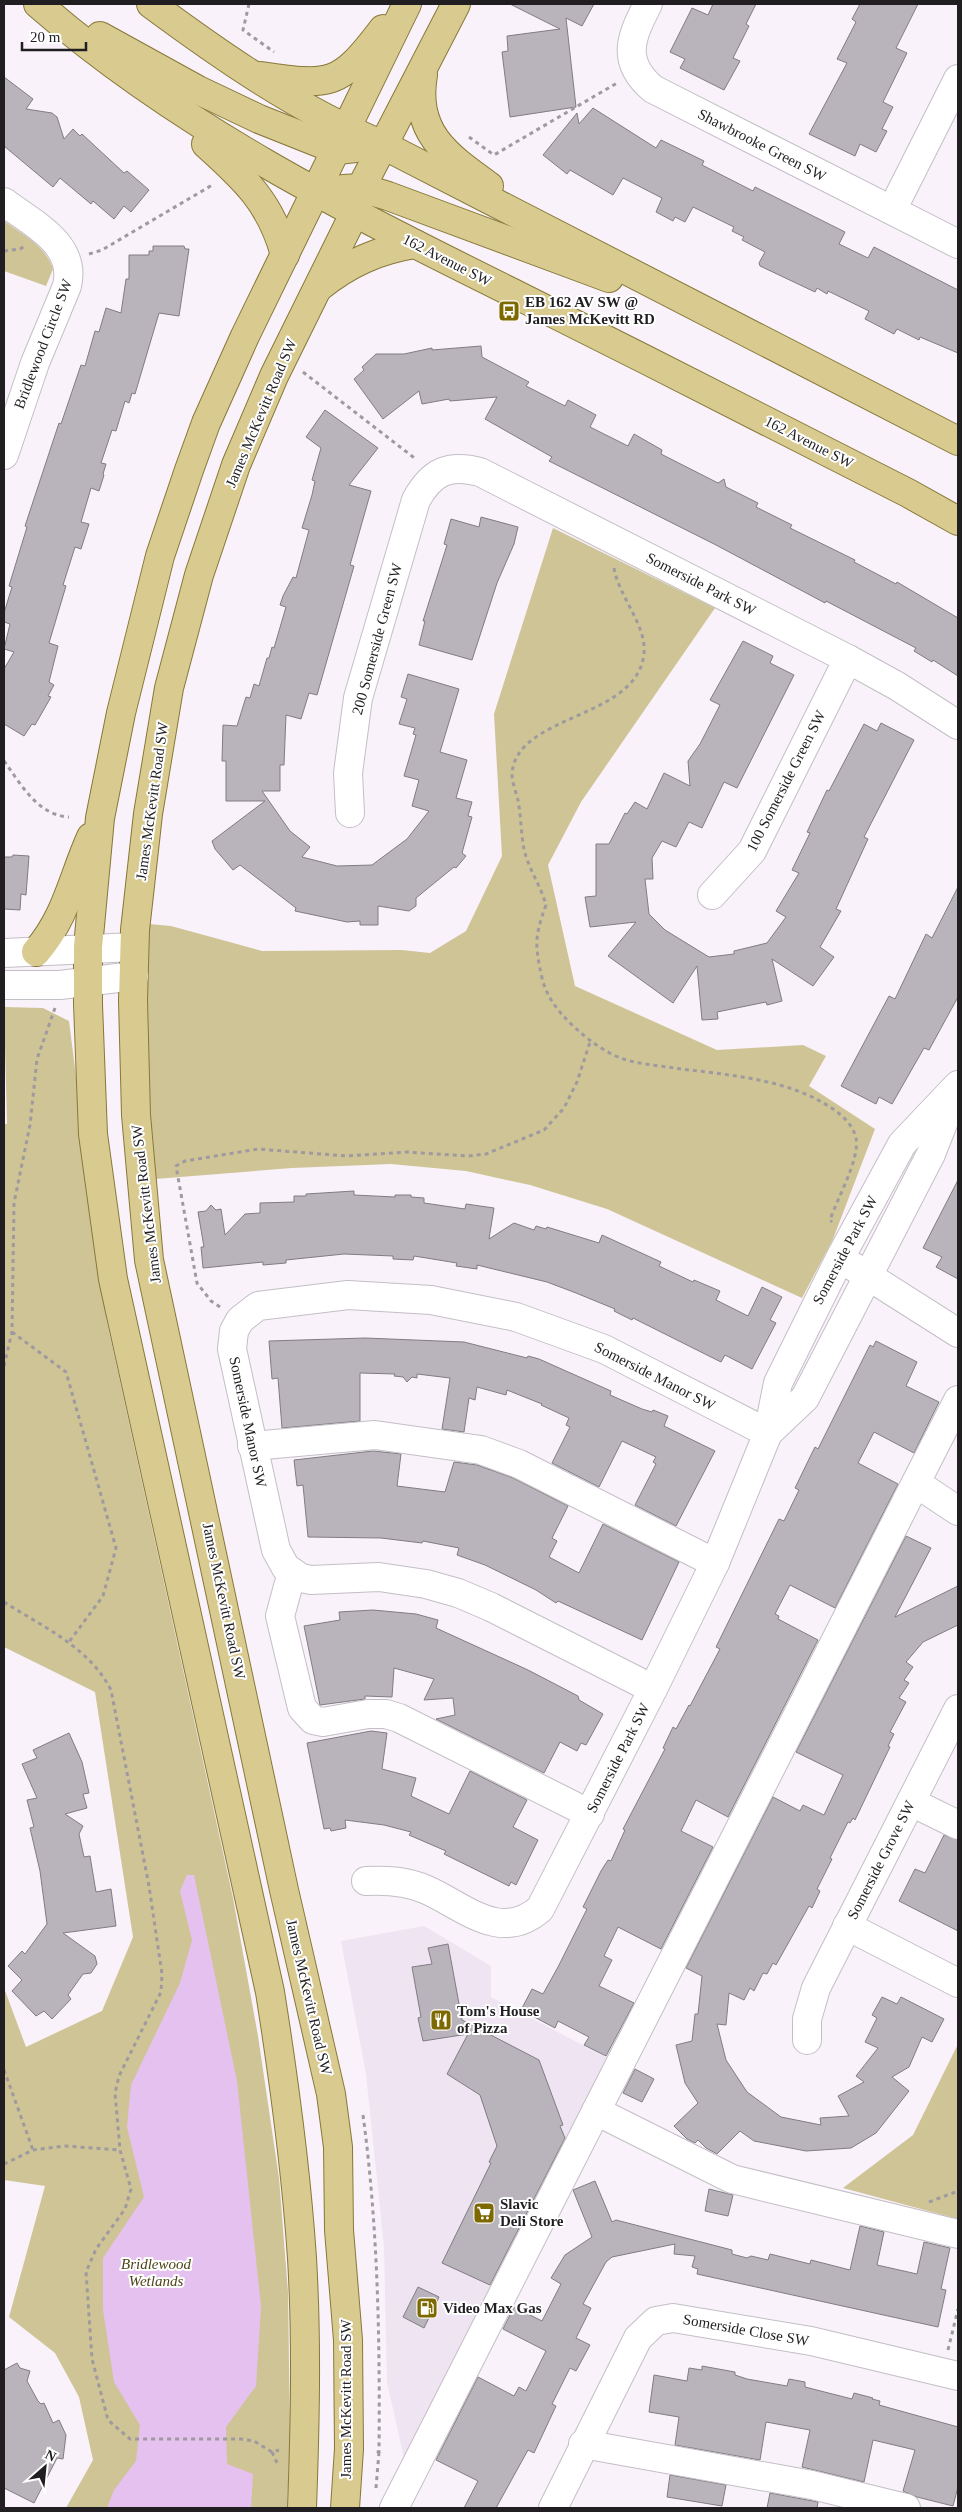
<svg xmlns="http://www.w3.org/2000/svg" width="962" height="2512" font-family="Georgia,serif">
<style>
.built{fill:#efe4f2}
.green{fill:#cfc495}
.water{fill:#e5c1f0}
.building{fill:#b9b3bb;stroke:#817c83}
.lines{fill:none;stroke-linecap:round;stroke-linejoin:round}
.minor-casing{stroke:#c4bec6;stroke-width:30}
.major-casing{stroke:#877838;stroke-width:30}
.path{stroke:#9e9a9f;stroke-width:3;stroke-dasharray:4 4;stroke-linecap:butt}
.minor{stroke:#fff;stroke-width:28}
.major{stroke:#d9cb8f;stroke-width:28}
.labels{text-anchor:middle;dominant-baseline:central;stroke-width:4;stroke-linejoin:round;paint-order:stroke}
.street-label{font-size:15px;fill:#201e21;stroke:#fff}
.poi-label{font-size:15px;font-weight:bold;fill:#201e21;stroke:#fff;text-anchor:start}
.park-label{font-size:15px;font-style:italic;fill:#4e4418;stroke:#fff}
</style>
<rect width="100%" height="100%" fill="#f9f2fa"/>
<path class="built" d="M424,1926L491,1966V1997L613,2061L406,2467L387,2382L384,2246L366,2074L341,1941Z"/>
<g class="green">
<path d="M4,221C22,234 46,246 53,269L46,286L4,271Z"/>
<path d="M553,528L715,608L581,802L548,865L575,986L717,1050L803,1045L826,1056L809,1086L875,1129L833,1239L802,1298L607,1209L530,1185L466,1171L391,1164L292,1168L155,1179C148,1094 146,1010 149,924L171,926L262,951L402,950L430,953L466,931L502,856L494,714Z"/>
<path d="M4,1007L43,1008L69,1021L107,1322L233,1898L258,2036L279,2178L288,2292L290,2435L287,2508H66L93,2460L79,2397L55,2353L9,2317L45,2186L4,2180V1988L26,2047L102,2011L133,1937L95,1692L4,1647V1124H7Z"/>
<path d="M958,2044V2219L843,2188L913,2135Z"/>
</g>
<path class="water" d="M187,1875H194L237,2081L261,2306L256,2386L226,2427L227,2464L253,2474L251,2508H107L114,2490L136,2461L140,2425L114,2382L103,2310V2258L144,2197L127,2127L131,2085L180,1983L192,1940L180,1891Z"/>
<g class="building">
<path d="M510,4H594L582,26L566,18L576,107L510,117L502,52L508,51L507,36L560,29Z"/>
<path d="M713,4H756L746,24L749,26L733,58L740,61L724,90L680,68L685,59L670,52L692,8L708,15Z"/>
<path d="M860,4H918L896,48L907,53L883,102L893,107L882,129L887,131L876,152L860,144L855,156L809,134L847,63L837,59L856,22L852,19Z"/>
<path d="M4,77L33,99L26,109L52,113L57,117L64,139L73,129L80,136L82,134L124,173L127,171L149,190L131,212L124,206L114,219L93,201L91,204L60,178L53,187L4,146Z"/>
<path d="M593,108L656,148L661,140L704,161L702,165L753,191L755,187L845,232L839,244L868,258L874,247L958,290V353L920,337L919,340L897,329L894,334L865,319L869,311L828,291L827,294L817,288L815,292L760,266L759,263L765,252L742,240L744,237L732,231L734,227L693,207L685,222L675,217L673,221L656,212L662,198L623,178L613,195L570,170L567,174L543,155L577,113L579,124Z"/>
<path d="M153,246H184L185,249H189L179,316L159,313L135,394L132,393L129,403L125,401L116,431L112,430L101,463L106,464L103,474L104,475L99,491L91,488L81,522L89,524L81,549L75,547L63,585L66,586L49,643L58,646L49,682L54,685L48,696L51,697L35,725L32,724L24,736L4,724V669L14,652L4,649L10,624L4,622V613L12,587L9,586L27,527L25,526L59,423L61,424L81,365L85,366L95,331L99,332L106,308L121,313L126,279H129V255H149V251H153Z"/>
<path d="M481,346L482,357L529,382L526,386L565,406L568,400L596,415L590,427L628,446L634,434L662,450L661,454L718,483L724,479L726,487L758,503L756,507L792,525L790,528L855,560L854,562L896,584L897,582L958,618V676L933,660L932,662L914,651L916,648L826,601L825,603L716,545L549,461L552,457L485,419L497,397L450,401L449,399L422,404L419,391L383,419L354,379L364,370L362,367L376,354H404L432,348V350Z"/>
<path d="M325,410L378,448L349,485L371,491L350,565L354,566L317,695L309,693L301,719L286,715L284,765H280V791H262L290,831L310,847L302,857L337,866L372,865L407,839L429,811L412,806L419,780L404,776L416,735L413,734L415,728L399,724L407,699L401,697L408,674L459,689L440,752L467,760L456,798L472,802L468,816L472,817L462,853L466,856L456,868L454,867L416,898V906L409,911L378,906V925H360V921L347,922L295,911L296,908L240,865L233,870L215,849L212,841L265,801H226V761H222L223,725L237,726L246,697L250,698L254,684L259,686L267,658H269L272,647L274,648L286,607L280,605L283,596L293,577L296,578L309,530L302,528L312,495L315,481L312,480L321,448L306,437Z"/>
<path d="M481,517L518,527L514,544L497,583L472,660L419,645L425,621H423L447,545L444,544L451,519L479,527Z"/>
<path d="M743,641L773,656L770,663L794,675L737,788L724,782L702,828L689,822L676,847L662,841L652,858L653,879H645L649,914L665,930L709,957L734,954V951L767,943L786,917L776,911L799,873L792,870L810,833L807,832L827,790L829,791L864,724L877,731L881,723L914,740L864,837L868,839L836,909L841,911L820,947L834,957L813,986L772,959L782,1001L767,1005L766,1002L717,1012L718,1019L702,1020L697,966L673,1003L608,956L636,922L590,927L585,897L596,896V844H609L625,813L627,814L635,802L647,809L664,773L690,786L688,761L700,744L720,705L710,700Z"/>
<path d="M13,855L29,856L26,895L21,894L20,910L4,909V857H12Z"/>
<path d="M958,887V997L929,1050L924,1048L892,1104L879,1097L876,1104L841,1086L889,996L895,999L926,934L932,938Z"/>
<path d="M958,1180V1279L936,1267L942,1257L923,1248Z"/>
<path d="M354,1191V1195L395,1197V1195H411V1197L424,1198V1203L465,1209L466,1204L494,1208L489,1239L514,1223L534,1230L536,1226L546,1229L547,1227L599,1243L602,1235L661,1262L659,1266L693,1282L694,1280L720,1291L716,1300L748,1316L762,1287L782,1297L770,1320L776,1323L752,1369L725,1355L721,1362L633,1318L632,1320L614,1311L615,1309L576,1293L547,1282L477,1265V1269L456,1266L457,1263L414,1256L413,1260L393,1259V1256L344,1254L286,1260V1263L263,1265V1262L203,1268L201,1247H204L198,1212L206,1211L211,1205L216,1210L221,1209L225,1235L245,1214L260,1213V1203L294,1202V1196H306V1194Z"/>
<path d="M365,1338L464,1342L527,1358L528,1356L539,1359L611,1391L610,1395L642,1409L652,1412L653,1410L668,1416L664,1426L715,1451L676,1526L635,1505L656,1464L653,1462L656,1457L622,1441L599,1487L552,1463L570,1427L566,1425L569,1418L541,1405L542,1404L507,1390L506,1395L477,1387L475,1400L469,1398L464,1432L442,1429L450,1378L417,1374V1378L412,1377L407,1382L403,1377L394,1376L395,1374L360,1373V1421L282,1428L278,1378L272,1379L269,1341Z"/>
<path d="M876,1341L917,1362L906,1386L939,1402L914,1453L874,1432L858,1463L898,1484L835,1608L790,1585L775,1614L779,1616L778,1619L818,1640L728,1817L696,1800L681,1831L713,1847L661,1949L618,1927L604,1956L612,1960L599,1986L634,2003L606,2056L584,2045L589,2037L558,2021L555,2028L521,2010L532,1989L543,1994L558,1967L587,1909L583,1907L601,1871L608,1860L611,1861L625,1830L623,1829L665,1749L663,1748L673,1727L676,1729L689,1705L690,1706L720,1649L716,1647L779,1519L784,1521L799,1490L795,1488L811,1455L815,1447L818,1449L870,1345L873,1347Z"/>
<path d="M373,1451L401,1454L397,1486L445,1492L454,1462L477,1465L513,1478L568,1506L552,1538L557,1541L549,1557L579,1573L603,1524L679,1562L642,1640L558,1601L556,1603L536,1590L485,1565L457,1555L459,1548L423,1541L422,1543L381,1538L308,1537L303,1485L297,1486L294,1460Z"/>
<path d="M906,1536L931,1548L895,1617L958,1586V1625L923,1642L906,1662L913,1667L904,1680L909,1683L899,1698L906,1702L890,1732L894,1734L888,1746L890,1747L855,1820L853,1818L850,1823L848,1822L830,1858L832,1859L817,1889L820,1891L812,1908L809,1906L776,1965L773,1963L767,1974L763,1973L754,1991L750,1988L744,2000L729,1993L726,2025L717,2024L726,2060L747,2092L781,2117L821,2125L820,2118L849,2116L838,2096L864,2082L856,2076L878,2048L865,2042L877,2018L872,2015L882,1997L897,2004L901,1997L944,2019L932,2042L922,2037L909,2067L892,2077L909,2091L876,2133L851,2148L806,2151L754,2141L740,2131L717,2154L706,2148L698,2140L695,2143L687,2139L674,2126L698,2103L685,2083L676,2045L692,2041L695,2014H698L702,1976L686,1968L773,1797L800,1811L803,1805L824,1815L843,1775L796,1752Z"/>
<path d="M373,1610L416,1614L438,1620L436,1628L528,1670L578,1696L579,1700L603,1714L586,1745L581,1743L577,1751L560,1742L544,1773L436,1719L455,1715L453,1698L424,1700L434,1679L394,1668L392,1697L365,1696V1699L320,1705L304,1626L340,1620L339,1612Z"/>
<path d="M371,1731L387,1733L382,1769L416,1778L411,1796L449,1814L470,1771L527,1800L513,1827L538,1840L516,1885L511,1882L509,1886L444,1854L446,1851L409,1835L411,1832L384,1825L345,1820L346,1828L331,1831L330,1828L324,1829L307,1743Z"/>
<path d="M69,1733L82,1762L89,1793L83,1794L87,1808L65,1814L83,1826L79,1834L84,1857L90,1856L96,1892L111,1889L116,1926L63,1933L95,1956L97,1964L91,1973L83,1974L68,1995L71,1999L52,2019L44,2011L36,2016L12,1991L22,1980L8,1966L22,1951L25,1954L47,1924L40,1871L30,1828L34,1827L27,1800L37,1798L22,1764L37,1758L33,1750Z"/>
<path d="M944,1835L958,1840V1931L899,1901L915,1869L925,1873Z"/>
<path d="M448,1944L462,2020L539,2060L563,2125L560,2126L565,2138L490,2285L442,2263L491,2163L489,2162L497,2146L480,2095L447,2074L468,2034L423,2041L418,2018L421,2017L412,1967L432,1964L428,1948Z"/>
<path d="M635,2069L654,2079L642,2102L623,2093Z"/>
<path d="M595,2181L612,2222L616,2220L732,2250V2254L747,2258L751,2256L768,2260L770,2254L810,2264L811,2260L850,2270L860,2226L884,2232L877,2265L917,2274L924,2242L950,2248L941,2289L946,2290L938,2327L697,2274L698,2269L692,2267L695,2256L674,2254L675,2244L612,2257L606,2262L583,2304L591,2308L576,2338L590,2345L576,2371L570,2368L552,2404L556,2406L534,2453L528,2450L496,2508H464L478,2481L436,2460L478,2377L514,2396L519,2387L526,2391L546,2351L503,2329L514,2307L542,2321L561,2284L551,2278L565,2255L592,2237L573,2190Z"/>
<path d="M709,2189L733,2195L728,2216L705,2211Z"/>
<path d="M418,2287L439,2297L424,2328L403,2317Z"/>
<path d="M17,2363L20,2368L30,2371L27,2381L38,2401L41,2404L44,2403L53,2423L59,2420L66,2435L63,2459L57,2458L34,2503L4,2488V2370Z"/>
<path d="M702,2366L735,2372V2375L747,2379L787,2386L789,2379L805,2382V2387L852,2399L854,2393L873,2398L872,2399L880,2401L879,2405L958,2427V2487L953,2506L917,2497L903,2491L915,2450L873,2440L864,2482L802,2467L810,2430L766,2422L760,2460L675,2445L679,2417L649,2412L654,2375L687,2381L689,2368L702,2370Z"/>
<path d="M670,2475L726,2485L722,2506L667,2497Z"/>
<path d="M770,2493L818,2502L817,2508H767Z"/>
</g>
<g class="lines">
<g class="minor-casing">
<g id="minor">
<path d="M648,4C631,37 620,61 653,89L958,244"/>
<path d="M4,202C33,224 77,244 67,286L35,363L4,455"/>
<path d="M892,210L958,79"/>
<path d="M350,813L348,773L358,698L416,500C432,471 449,464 480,472L848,659L897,686L958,725"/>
<path d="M712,895L752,851L848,659"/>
<path d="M4,953L134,947"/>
<path d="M4,985H60L134,976"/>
<path d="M854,1267L958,1333"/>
<path d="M768,1433L805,1398L931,1154L953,1098"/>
<path d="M252,1446L375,1435L481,1450L519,1464L715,1563"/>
<path d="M916,1483L958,1511"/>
<path d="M292,1572L280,1616L302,1708L313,1720L323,1722L368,1714H386L399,1718L590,1814"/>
<path d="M653,1689L491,1607L458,1593L426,1584L379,1577L311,1580L301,1578L286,1568L276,1550L232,1349L234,1331L240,1320L258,1306L348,1295L431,1300L516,1317L604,1349L768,1433"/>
<path d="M911,1802L958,1825"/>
<path d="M366,1881C387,1880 407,1881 427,1890C465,1907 500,1943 540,1909L653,1689L715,1563L768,1433L778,1383L840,1258L902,1144L958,1085"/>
<path d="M847,1926L958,1983"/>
<path d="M807,2040V2019L816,1988L958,1709"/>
<path d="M596,2111L732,2179L958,2234"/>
<path d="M583,2444L812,2485L906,2508"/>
<path d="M394,2508L958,1400"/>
<path d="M553,2508L638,2338L656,2321L673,2318L811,2341L958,2376"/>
</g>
</g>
<g class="major-casing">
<g id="major">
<path d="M38,4C179,127 346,210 513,293C645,359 777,426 908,493L958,521"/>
<path d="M151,4C224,58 299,110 383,145L958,441"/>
<path d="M100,36L198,90L259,119L337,150L356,148"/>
<path d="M423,75C413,132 446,155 489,186"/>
<path d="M261,76C331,86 339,87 383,29"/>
<path d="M206,144C245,179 271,203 285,255"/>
<path d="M343,189L361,188L388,196L609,278"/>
<path d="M319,287C349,263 378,250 415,244"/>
<path d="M36,952C67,916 72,879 91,837"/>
<path d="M302,2508C305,2425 307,2342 302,2258C296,2169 284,2080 270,1992L113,1279L93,1134L88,1004V947L100,818L121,713L160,556L189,470L206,423L245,336L407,4"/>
<path d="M345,2508L349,2449L348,2340L339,2230L338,2147L331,2094L284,1890L149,1260L136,1115L133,1000L135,930L148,814L169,688L199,575L236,465L274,376L355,212L361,188L456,4"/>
</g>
</g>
<g class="path">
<path d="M249,4L243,30L274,52"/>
<path d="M469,137L494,155L617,83"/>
<path d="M4,251L20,249L25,246"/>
<path d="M89,254L102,250L214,184"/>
<path d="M303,372L417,460"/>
<path d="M614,568C618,595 647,626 644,653C638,720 516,713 512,774C512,782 516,792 518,800C521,816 521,834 524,849C528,868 541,886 546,905C534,938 535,945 542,978C547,998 558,1011 572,1025C586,1038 600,1049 618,1057C635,1064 655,1065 674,1068C726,1075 788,1078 833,1109C843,1116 853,1125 856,1138C860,1159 837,1199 830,1220L832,1222"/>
<path d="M4,761C21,784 37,815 69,817"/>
<path d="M220,1307L211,1301L197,1283L176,1166L185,1161L258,1149L347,1156L407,1152L468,1156L486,1154L544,1130L564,1108L577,1082L590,1042"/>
<path d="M12,1332L66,1372L116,1548L103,1596L69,1642"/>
<path d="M4,1366L12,1332L14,1203L30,1125L37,1059L55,1008"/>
<path d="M4,1602C43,1627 89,1647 111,1690L149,1886L162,1974L161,1992L119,2076L115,2093L120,2150L131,2189L125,2209L96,2249L86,2272L92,2359L108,2420L130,2439H241L254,2441L272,2452L279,2450"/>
<path d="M4,2070L33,2150"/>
<path d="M363,2115C378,2226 380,2340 379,2452L373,2451"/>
<path d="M4,2164L33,2150L65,2146L120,2150"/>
<path d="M929,2202L958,2191"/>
<path d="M948,2350L958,2309"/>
<path d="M272,2452L278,2465"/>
<path d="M376,2488L379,2452"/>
</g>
<use href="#minor" class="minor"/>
<use href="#major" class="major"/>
</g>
<defs>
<g id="bus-square" transform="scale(1.125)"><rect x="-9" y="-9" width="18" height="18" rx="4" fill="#7d6900" stroke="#fff"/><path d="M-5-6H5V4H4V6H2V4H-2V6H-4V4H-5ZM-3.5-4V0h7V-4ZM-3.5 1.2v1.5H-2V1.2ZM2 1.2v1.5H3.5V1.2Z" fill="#fff"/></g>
<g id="restaurant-square" transform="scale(1.125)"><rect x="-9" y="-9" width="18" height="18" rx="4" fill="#7d6900" stroke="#fff"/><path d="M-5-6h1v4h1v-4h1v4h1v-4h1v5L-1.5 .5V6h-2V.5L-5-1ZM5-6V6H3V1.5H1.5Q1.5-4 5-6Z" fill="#fff"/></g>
<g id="supermarket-square" transform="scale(1.125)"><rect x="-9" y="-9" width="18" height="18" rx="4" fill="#7d6900" stroke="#fff"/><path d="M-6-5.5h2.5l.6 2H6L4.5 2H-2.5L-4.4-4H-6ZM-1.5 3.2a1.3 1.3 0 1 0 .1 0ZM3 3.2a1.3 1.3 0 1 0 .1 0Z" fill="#fff"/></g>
<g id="fuel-square" transform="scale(1.125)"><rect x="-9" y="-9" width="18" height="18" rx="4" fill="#7d6900" stroke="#fff"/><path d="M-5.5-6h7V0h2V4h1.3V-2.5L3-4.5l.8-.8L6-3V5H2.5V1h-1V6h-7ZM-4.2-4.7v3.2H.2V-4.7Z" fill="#fff"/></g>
</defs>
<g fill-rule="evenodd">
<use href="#bus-square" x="509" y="311"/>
<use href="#restaurant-square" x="441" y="2020"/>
<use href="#supermarket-square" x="484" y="2213"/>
<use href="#fuel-square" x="427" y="2308"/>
</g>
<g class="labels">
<g class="street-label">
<text transform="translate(762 145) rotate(27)">Shawbrooke Green SW</text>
<text transform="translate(447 260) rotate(27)">162 Avenue SW</text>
<text transform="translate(43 344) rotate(-69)">Bridlewood Circle SW</text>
<text transform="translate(261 413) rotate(-67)">James McKevitt Road SW</text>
<text transform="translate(809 442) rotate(27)">162 Avenue SW</text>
<text transform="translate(701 584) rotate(27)">Somerside Park SW</text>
<text transform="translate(377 639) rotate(-75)">200 Somerside Green SW</text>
<text transform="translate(786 781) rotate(-63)">100 Somerside Green SW</text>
<text transform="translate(152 801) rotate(-82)">James McKevitt Road SW</text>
<text transform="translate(146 1204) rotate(-97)">James McKevitt Road SW</text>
<text transform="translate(845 1250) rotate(-62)">Somerside Park SW</text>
<text transform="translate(655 1376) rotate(27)">Somerside Manor SW</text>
<text transform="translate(248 1422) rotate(78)">Somerside Manor SW</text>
<text transform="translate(224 1601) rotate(78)">James McKevitt Road SW</text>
<text transform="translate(618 1758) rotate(-63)">Somerside Park SW</text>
<text transform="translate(881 1860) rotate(-63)">Somerside Grove SW</text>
<text transform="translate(309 1997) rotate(77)">James McKevitt Road SW</text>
<text transform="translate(746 2330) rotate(10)">Somerside Close SW</text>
<text transform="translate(346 2399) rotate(-90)">James McKevitt Road SW</text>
</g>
<g class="poi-label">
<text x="525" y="302">EB 162 AV SW @<tspan x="525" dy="17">James McKevitt RD</tspan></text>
<text x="457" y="2011">Tom's House<tspan x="457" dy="17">of Pizza</tspan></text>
<text x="500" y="2204">Slavic<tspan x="500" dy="17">Deli Store</tspan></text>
<text x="443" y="2308">Video Max Gas</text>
</g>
<g class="park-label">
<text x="156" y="2264">Bridlewood<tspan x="156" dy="17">Wetlands</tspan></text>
</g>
</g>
<rect width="962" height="2512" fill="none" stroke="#201e21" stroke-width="10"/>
<g transform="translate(45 2467) rotate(27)" stroke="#ffffff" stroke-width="4" paint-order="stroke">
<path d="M0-4L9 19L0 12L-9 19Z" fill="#201e21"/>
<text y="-8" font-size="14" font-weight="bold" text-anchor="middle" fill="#201e21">N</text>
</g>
<path d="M22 42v8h64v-8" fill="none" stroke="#201e21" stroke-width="2.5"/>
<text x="30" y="42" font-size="15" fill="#201e21" stroke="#ffffff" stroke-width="4" paint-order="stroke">20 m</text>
</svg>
